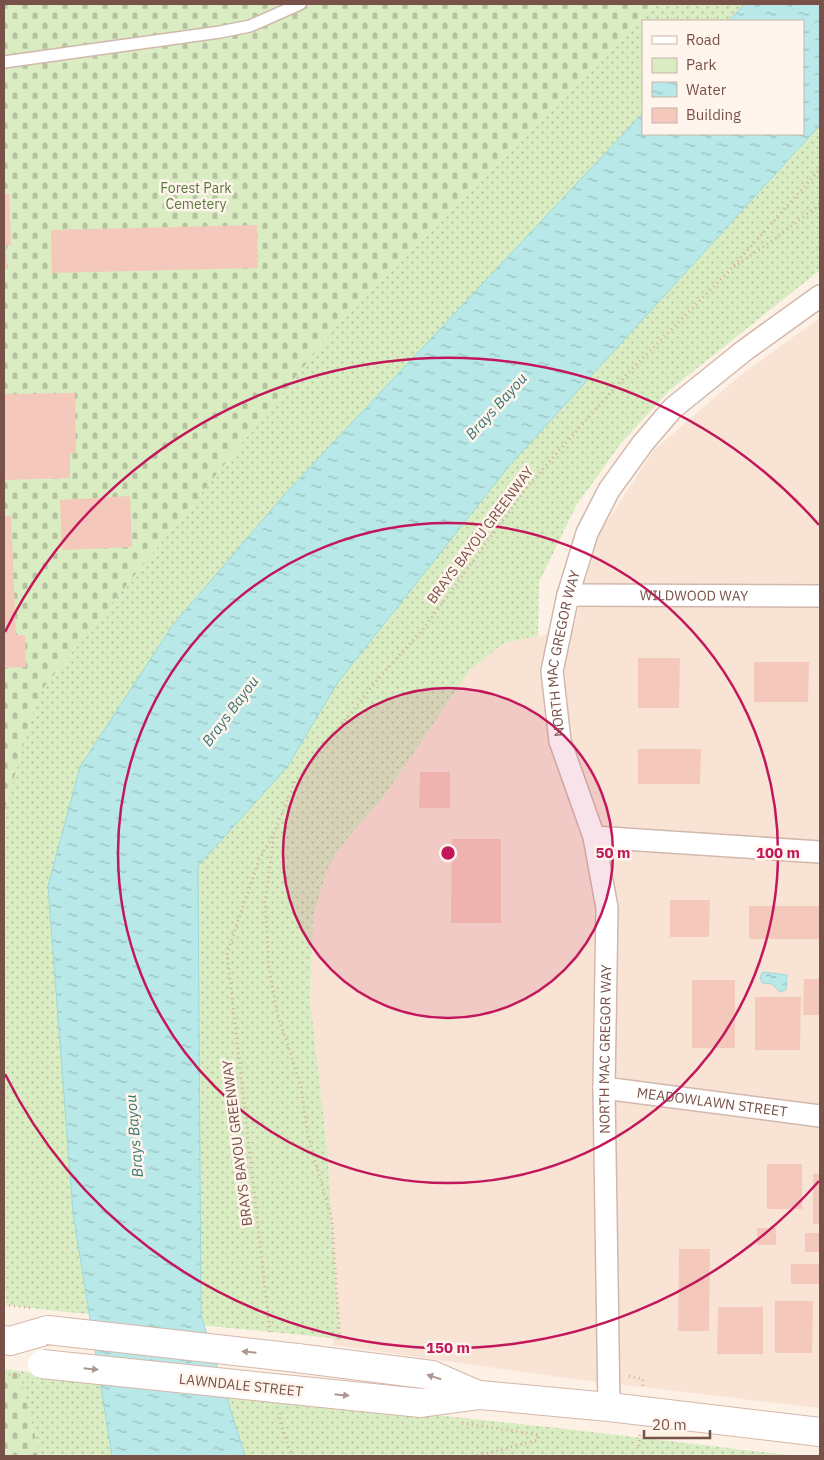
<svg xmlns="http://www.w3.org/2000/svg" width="824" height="1460" font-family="'IBM Plex Sans',sans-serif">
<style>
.residential{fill:#f8e3d5}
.green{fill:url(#green-dots);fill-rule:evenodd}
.cemetery{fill:url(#cemetery-stones)}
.water{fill:url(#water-ripples);stroke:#9ddadb}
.building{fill:#f4c9bb}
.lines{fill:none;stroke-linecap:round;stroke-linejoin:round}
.lane-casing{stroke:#d2b8ac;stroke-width:14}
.street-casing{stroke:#d2b8ac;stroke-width:24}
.secondary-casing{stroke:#d5b7aa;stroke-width:30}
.path{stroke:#daac9d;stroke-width:3;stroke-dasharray:1 4;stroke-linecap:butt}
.lane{stroke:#fff;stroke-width:11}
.street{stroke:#fff;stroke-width:21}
.secondary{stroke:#fff;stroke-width:28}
.secondary-bridge-casing{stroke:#d5b7aa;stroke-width:30;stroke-linecap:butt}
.secondary-bridge{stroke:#fff;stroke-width:28}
.oneway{fill:#ae9791}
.ring{fill:none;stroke:#c2185b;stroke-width:2.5}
.labels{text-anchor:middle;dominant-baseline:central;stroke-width:5;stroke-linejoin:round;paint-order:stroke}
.park-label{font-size:14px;fill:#58793d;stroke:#fff5ec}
.street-label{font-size:14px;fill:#785248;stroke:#fff5ec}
.water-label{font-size:15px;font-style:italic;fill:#387676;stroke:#fff5ec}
.centre{fill:#c2185b;stroke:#fff5ec;stroke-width:2.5}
.ring-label{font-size:15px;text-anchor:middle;font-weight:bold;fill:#c2185b;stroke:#fff5ec;stroke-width:5;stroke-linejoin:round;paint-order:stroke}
</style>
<defs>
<pattern id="green-dots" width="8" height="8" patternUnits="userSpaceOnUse" patternTransform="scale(1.25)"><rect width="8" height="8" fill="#d9ecc2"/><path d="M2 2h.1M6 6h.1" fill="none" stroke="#b5c2a0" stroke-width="1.8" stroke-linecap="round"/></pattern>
<pattern id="cemetery-stones" width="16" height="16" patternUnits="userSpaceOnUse" patternTransform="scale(1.25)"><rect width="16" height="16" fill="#d9ecc2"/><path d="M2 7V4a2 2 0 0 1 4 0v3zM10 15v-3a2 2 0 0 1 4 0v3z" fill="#b5c2a0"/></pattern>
<pattern id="water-ripples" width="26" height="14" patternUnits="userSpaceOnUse" patternTransform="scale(1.25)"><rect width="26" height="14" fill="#b8e8e8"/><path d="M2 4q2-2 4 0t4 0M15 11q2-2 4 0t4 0" fill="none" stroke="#9abfbe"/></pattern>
</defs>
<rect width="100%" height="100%" fill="#fdf0e5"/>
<path class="residential" d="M820,318V1408L566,1378L333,1345V1338L340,1339L327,1147L310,1000L313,917L327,870L341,846L384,796L470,670L504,643L538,636L573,631L598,535L654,450L742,374Z"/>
<g class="green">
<path d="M655,4H820V270L671,389L621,443L576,506L539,582L538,636L504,643L470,670L384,796L341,846L327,870L313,917L310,1000L327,1147L340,1340L332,1338L48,1310L6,1305L4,1270V839L6,805L39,693L336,327ZM643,21H803V134H643Z"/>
<path d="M19,1371L549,1427L797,1456H40Z"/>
</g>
<g class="cemetery">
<path d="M4,4H655L336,327L39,693L6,805L4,839Z"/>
<path d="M4,1369L19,1371L40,1456H4Z"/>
</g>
<g class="water">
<path d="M745,4H820V125L509,466L338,682L287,767L198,866L201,1315L245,1456H112L73,1213L48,886L80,767L172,626L284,495L643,113V134H803V21H728Z"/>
<path d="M763,972L787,975L786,990L780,992L772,984L762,983L760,977Z"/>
</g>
<g class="building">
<path d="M4,194H9L11,245H6L7,269H4Z"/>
<path d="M257,225L258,268L52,273L51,230Z"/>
<path d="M75,393L76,453H70V478L4,480V394Z"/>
<path d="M130,496L132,547L62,550L60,500Z"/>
<path d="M4,516H11L16,635H25L26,667L4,668Z"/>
<path d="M638,658H680L679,708H638Z"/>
<path d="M754,662H809L808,702H754Z"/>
<path d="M638,749H701L700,784H638Z"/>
<path d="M420,772H450V808H419Z"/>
<path d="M452,839H501V923H451Z"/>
<path d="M670,900H710L709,937H670Z"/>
<rect x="749" y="906" width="71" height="33"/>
<path d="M804,979H820V1015H803Z"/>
<rect x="692" y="980" width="43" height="68"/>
<path d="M755,997H801L800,1050H755Z"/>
<rect x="767" y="1164" width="35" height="45"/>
<rect x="813" y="1174" width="7" height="50"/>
<rect x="757" y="1228" width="19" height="17"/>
<rect x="805" y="1233" width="15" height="19"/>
<path d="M679,1249H710L709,1331H678Z"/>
<rect x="791" y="1264" width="29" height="20"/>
<path d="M775,1301H813L812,1353H775Z"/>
<path d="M718,1307H763V1354H717Z"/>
</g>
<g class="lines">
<g class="lane-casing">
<path id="lane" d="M4,62L220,32L250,26L300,4"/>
</g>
<g class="street-casing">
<g id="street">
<path id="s1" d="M568,595L820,596"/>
<path d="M594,837L820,852"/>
<path id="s2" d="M604,1088L820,1116"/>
<path id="s3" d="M609,1407L604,1088L607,908L594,837L560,741L552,671L568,595L587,533L609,490L643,443L673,408L745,350L820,296"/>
</g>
</g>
<g class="secondary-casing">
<g id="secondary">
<path d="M4,1340L10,1341L48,1330"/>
<path d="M297,1358L432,1375L478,1395"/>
<path d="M293,1390L421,1403L480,1395L609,1407L820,1432"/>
</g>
</g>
<g class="path">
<path d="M734,267L773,240L820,204"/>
<path d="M274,837L265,902L269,968L277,1012L301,1087L308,1136L332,1220L340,1339"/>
<path d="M4,1305L30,1308"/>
<path d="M270,1332L227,953L259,860L274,833L295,782L378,679L424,628L528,486L626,375L730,270L820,169"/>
<path d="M4,1374L21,1376"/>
<path d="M629,1376L643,1379V1388"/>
<path d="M280,1413L281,1425L292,1456"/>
<path d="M462,1423L539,1435L538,1440L476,1456"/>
<path d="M639,1446L640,1434"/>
</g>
<use href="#lane" class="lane"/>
<use href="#street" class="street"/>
<use href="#secondary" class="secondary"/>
<g class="secondary-bridge-casing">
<g id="secondary-bridge">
<path d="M48,1330L297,1358"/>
<path d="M42,1364L293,1390"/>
</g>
</g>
<use href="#secondary-bridge" class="secondary-bridge"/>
</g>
<defs><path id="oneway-solid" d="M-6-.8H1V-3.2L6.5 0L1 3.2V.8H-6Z" transform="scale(1.25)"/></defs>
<g class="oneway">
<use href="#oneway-solid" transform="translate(249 1352) rotate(-174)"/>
<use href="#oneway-solid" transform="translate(91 1369) rotate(6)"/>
<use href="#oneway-solid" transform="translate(434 1377) rotate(-162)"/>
<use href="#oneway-solid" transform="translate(342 1395) rotate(6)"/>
</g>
<circle cx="448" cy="853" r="165" fill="#c2185b" fill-opacity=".12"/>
<g class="ring">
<circle cx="448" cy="853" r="165"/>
<circle cx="448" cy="853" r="330"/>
<path d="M819 1181A495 495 0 0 1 5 1074M5 632A495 495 0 0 1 819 525"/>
</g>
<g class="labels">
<g class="park-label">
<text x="196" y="188">Forest Park<tspan x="196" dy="16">Cemetery</tspan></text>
</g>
<g class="street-label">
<text transform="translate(480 535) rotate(-53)">BRAYS BAYOU GREENWAY</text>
<text stroke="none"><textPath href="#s1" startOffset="126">WILDWOOD WAY</textPath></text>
<text stroke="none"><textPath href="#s3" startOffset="762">NORTH MAC GREGOR WAY</textPath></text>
<text stroke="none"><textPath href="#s3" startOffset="358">NORTH MAC GREGOR WAY</textPath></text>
<text stroke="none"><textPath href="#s2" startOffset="109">MEADOWLAWN STREET</textPath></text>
<text transform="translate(237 1143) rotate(-97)">BRAYS BAYOU GREENWAY</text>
<text transform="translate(241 1385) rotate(6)">LAWNDALE STREET</text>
</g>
<g class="water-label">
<text transform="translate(496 406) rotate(-48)">Brays Bayou</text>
<text transform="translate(230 711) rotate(-53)">Brays Bayou</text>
<text transform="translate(134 1136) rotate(-95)">Brays Bayou</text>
</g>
</g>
<circle cx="448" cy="853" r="8" class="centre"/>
<g class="ring-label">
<text x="613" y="858">50 m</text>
<text x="778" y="858">100 m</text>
<text x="448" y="1353">150 m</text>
</g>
<rect width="824" height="1460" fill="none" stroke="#785248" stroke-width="10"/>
<rect x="642" y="20" width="162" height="115" fill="#fff5ec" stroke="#c9b4aa"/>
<rect x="652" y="36" width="25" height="8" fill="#ffffff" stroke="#c9b4aa"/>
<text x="686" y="45" font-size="15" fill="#785248">Road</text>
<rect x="652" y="58" width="25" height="15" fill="#d9ecc2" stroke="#c9b4aa"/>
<text x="686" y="70" font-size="15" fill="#785248">Park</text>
<rect x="652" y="82" width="25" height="15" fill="url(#water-ripples)" stroke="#c9b4aa"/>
<text x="686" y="95" font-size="15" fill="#785248">Water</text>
<rect x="652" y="108" width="25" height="15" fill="#f4c9bb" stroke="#c9b4aa"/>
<text x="686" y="120" font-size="15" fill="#785248">Building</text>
<path d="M644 1430v8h66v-8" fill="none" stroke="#785248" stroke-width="2.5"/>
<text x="652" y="1430" font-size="15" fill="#785248" stroke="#fff5ec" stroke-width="4" paint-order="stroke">20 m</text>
</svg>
